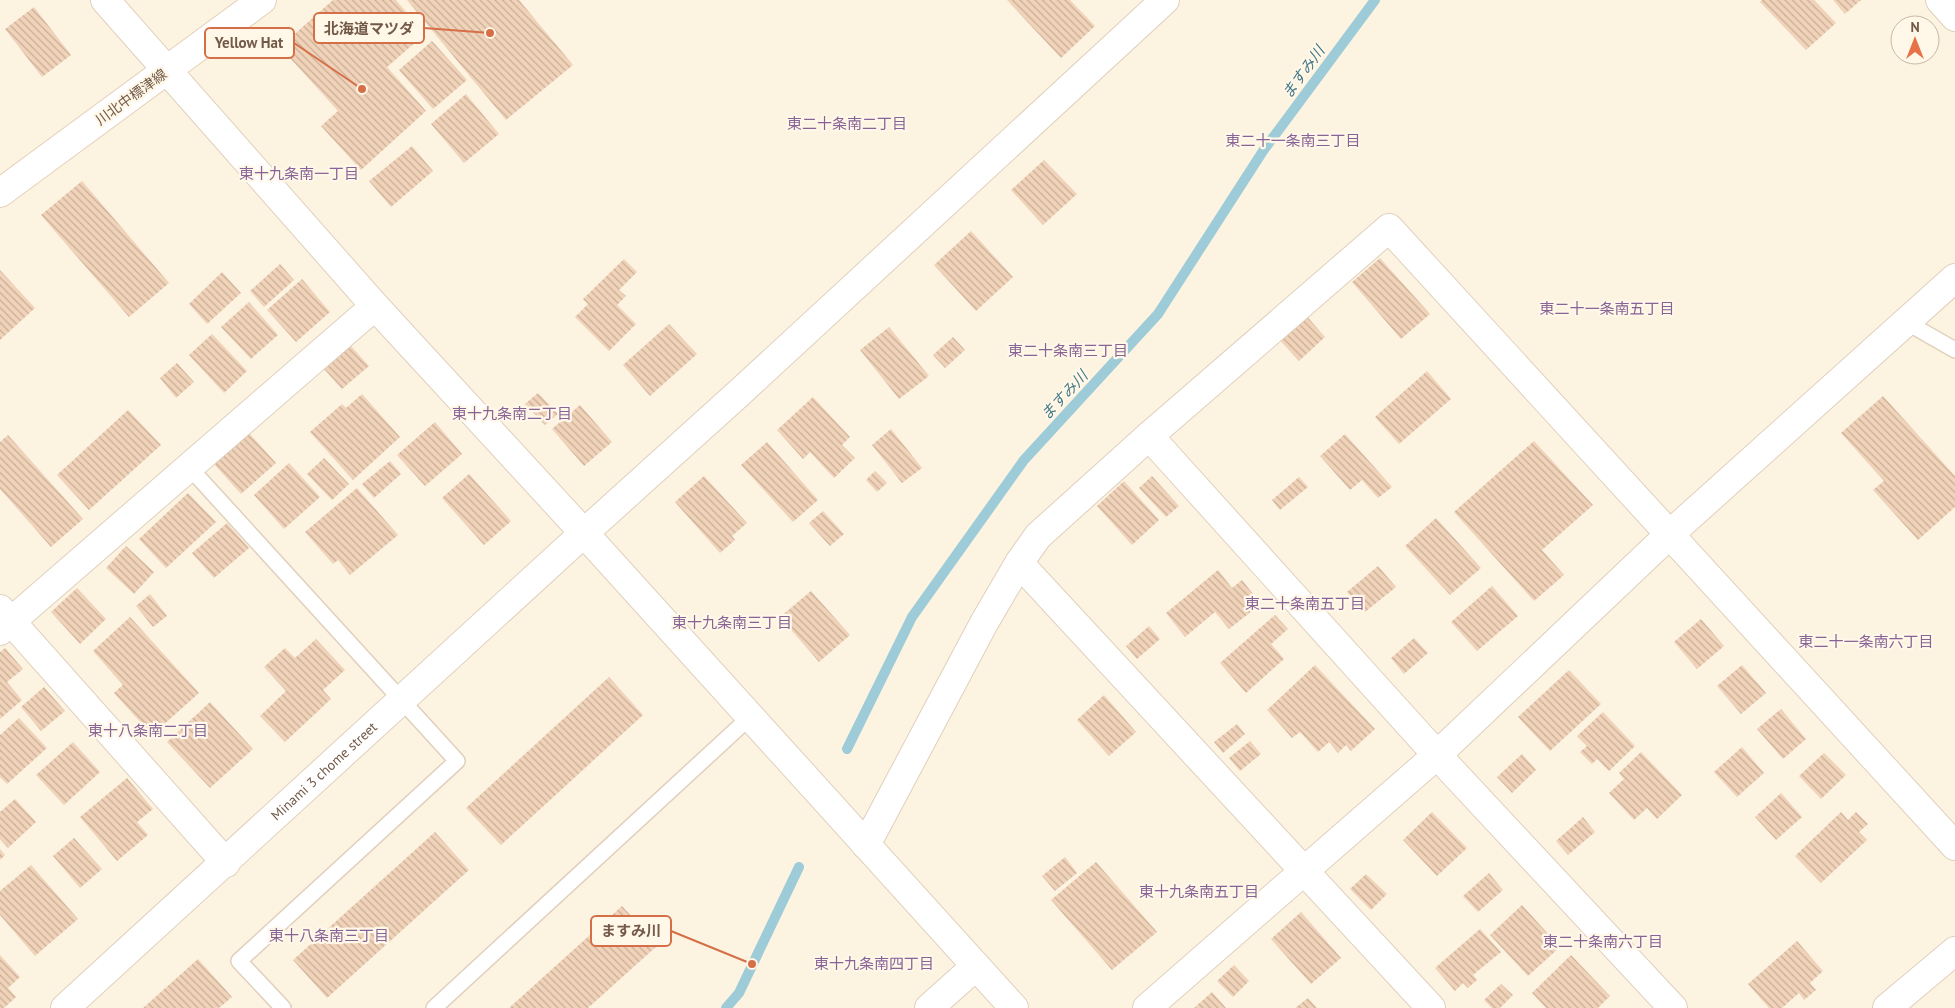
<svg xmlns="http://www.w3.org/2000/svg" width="1955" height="1008" font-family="'PT Sans','Noto Sans JP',sans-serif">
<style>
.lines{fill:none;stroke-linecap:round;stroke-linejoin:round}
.stream{stroke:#9dcbd7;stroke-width:10}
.building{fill:url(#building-back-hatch)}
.service-casing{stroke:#e0d0bd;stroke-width:18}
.minor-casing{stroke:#e0d0bd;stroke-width:30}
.tertiary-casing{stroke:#e0d0bd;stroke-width:30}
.secondary-casing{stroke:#e5d1bb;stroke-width:30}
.service{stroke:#fff;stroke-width:15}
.minor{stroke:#fff;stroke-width:28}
.tertiary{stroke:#fff;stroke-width:28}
.secondary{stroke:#fff;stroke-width:28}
.labels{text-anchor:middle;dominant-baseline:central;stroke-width:4.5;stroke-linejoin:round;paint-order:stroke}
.street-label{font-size:14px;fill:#735a48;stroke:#fff7e7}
.water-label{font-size:15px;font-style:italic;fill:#427886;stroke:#fff7e7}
.neighbourhood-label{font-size:15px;fill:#886496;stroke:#fff7e7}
.leader{fill:none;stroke:#d56f47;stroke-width:2}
.callout-dot{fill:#d56f47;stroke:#fff7e7;stroke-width:2}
.callout{fill:#fff7e7;stroke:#d56f47;stroke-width:2}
.callout-label{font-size:15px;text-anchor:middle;font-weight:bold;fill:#735a48}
</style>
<defs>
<pattern id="building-back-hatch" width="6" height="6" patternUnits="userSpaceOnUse" patternTransform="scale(1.25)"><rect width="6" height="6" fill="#f1d3b9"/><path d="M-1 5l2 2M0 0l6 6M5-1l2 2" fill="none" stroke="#c8ae98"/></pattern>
</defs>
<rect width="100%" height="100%" fill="#fcf3e1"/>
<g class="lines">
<g class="stream">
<path d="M847,749L912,617L1024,460L1158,314L1263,151L1375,0"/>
<path d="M726,1008L739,993L799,867"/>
</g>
</g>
<g class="building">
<path d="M333,0H396L425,34L387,67L426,111L361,170L321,126L338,111L280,47Z"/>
<path d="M407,0H519L573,65L506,120Z"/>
<path d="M1007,0H1070L1095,26L1061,58Z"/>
<path d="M1762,0H1814L1836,23L1806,50L1760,2Z"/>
<path d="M1833,0H1861L1845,14Z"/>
<path d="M34,7L71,55L42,77L5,29Z"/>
<path d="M432,41L467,80L433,109L399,70Z"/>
<path d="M466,94L499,134L464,163L431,124Z"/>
<path d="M412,146L433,171L391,207L369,181Z"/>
<path d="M1044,160L1077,194L1043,225L1011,190Z"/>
<path d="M82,181L169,283L129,317L41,215Z"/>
<path d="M971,231L1013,277L976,311L934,265Z"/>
<path d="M1380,258L1430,314L1401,339L1352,282Z"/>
<path d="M624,259L637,272L619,290L626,296L617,305L636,324L609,351L575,317L588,304L583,299Z"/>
<path d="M280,264L294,280L264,307L250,291Z"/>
<path d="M0,270L35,308L0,340Z"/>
<path d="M222,272L241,293L207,324L189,304Z"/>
<path d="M302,279L330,312L296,342L267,310Z"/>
<path d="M249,302L278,335L251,359L221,327Z"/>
<path d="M1305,314L1325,337L1299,361L1278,338Z"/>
<path d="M669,324L697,354L650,396L623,365Z"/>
<path d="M889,327L929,376L899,399L860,350Z"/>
<path d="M212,334L247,371L224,393L189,355Z"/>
<path d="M953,337L965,350L945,368L933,355Z"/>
<path d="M351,346L369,366L342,389L324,369Z"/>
<path d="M177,363L194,382L176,398L160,378Z"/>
<path d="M1427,371L1451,399L1399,444L1375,417Z"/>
<path d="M538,393L558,414L545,425L525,404Z"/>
<path d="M362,394L400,437L353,480L310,432L342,404L346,408Z"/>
<path d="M1883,396L1955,476V507L1918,540L1873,490L1884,481L1841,433Z"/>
<path d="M813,397L850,437L842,445L855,458L834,478L810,452L803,459L777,430Z"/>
<path d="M580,405L612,442L584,466L552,429Z"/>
<path d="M128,410L161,445L89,510L57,475Z"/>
<path d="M435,422L462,454L425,486L397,455Z"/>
<path d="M891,429L922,468L902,483L872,445Z"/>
<path d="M249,433L276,463L241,494L214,464Z"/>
<path d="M1345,434L1392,487L1378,498L1362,480L1350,490L1320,456Z"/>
<path d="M8,435L83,519L51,547L0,489V442Z"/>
<path d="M1534,441L1593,505L1542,550L1564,575L1534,601L1454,512Z"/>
<path d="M767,442L818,500L793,522L741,465Z"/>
<path d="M324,458L349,484L332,500L307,474Z"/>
<path d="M390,461L401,474L374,498L362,484Z"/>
<path d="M289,463L320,497L284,529L254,495Z"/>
<path d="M875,471L887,483L877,492L866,480Z"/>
<path d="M469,474L511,521L484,545L442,498Z"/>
<path d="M704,476L747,523L732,536L735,540L720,553L675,502Z"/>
<path d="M1152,476L1179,506L1166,517L1139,488Z"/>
<path d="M1299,477L1308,487L1280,510L1272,500Z"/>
<path d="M1124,481L1159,520L1132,545L1097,506Z"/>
<path d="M357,488L398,535L350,575L338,560L333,564L305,532Z"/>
<path d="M188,493L216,522L166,568L139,539Z"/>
<path d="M823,511L844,534L830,546L809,523Z"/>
<path d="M1436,518L1481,568L1450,595L1405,546Z"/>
<path d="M227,523L249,548L214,578L192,553Z"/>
<path d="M126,546L154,572L134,594L106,568Z"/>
<path d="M1378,566L1396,587L1365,612L1347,592Z"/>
<path d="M1218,570L1232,588L1242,580L1261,604L1229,629L1215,612L1185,637L1166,613Z"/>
<path d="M1492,586L1518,616L1477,651L1451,622Z"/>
<path d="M77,588L106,619L80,644L51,612Z"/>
<path d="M811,591L850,635L819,662L780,617Z"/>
<path d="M150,594L167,616L153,627L136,606Z"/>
<path d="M1275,615L1288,629L1271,644L1284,659L1246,693L1220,663Z"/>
<path d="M130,617L199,693L152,735L114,693L123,685L93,651Z"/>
<path d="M1701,619L1724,646L1697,669L1674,642Z"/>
<path d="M1149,626L1160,639L1137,659L1126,646Z"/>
<path d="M1414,638L1428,653L1404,674L1391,658Z"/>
<path d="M316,639L345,670L323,690L331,699L285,742L260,716L286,691L264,667L285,648L295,658Z"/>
<path d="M5,648L23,669L7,682L22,700L0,719V652Z"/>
<path d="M1315,665L1375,729L1351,751L1346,745L1338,753L1329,742L1318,752L1300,732L1292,738L1267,710Z"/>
<path d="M1742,665L1766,693L1741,714L1717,686Z"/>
<path d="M1569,670L1601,704L1550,751L1518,717Z"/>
<path d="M609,677L643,715L501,845L466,808Z"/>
<path d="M44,687L65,711L41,731L21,707Z"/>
<path d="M1104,695L1136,732L1109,756L1077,720Z"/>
<path d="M210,702L253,749L210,788L167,742Z"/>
<path d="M1781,709L1806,739L1783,759L1757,729Z"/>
<path d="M1603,712L1635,746L1609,771L1597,759L1592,764L1580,752L1587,746L1577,736Z"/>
<path d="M19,718L47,748L7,784L0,777V735Z"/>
<path d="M1237,724L1245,734L1223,753L1214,742Z"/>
<path d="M1250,741L1261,754L1240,771L1229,758Z"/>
<path d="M73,742L100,772L64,805L36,775Z"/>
<path d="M1742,747L1764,773L1737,797L1714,772Z"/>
<path d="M1641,752L1682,795L1657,819L1647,808L1634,820L1609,793L1624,779L1619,773Z"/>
<path d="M1824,753L1846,775L1821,799L1799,776Z"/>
<path d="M1522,754L1536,770L1512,793L1497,777Z"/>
<path d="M127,778L153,809L137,822L148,835L117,861L80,817Z"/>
<path d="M1781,793L1802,817L1776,840L1755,817Z"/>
<path d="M15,799L36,822L8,848L0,839V812Z"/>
<path d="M1432,812L1467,848L1437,876L1403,840Z"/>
<path d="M1841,812L1848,820L1856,812L1868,824L1859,832L1867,840L1821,883L1795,856Z"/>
<path d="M1583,817L1595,832L1568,855L1556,841Z"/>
<path d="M435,832L469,870L327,998L293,960Z"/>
<path d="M74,838L102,869L80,888L53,856Z"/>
<path d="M0,849L5,855L0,860Z"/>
<path d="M1065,857L1077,873L1055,891L1042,876Z"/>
<path d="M1096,862L1157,932L1112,970L1051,900Z"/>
<path d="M31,865L78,919L35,956L0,915V891Z"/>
<path d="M1489,873L1503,890L1478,912L1463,896Z"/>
<path d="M1366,874L1387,894L1371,910L1350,889Z"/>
<path d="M1522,905L1560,947L1528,976L1490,935Z"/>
<path d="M622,906L658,945L588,1008H509Z"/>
<path d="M1301,912L1341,958L1311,984L1271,939Z"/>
<path d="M1480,929L1501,952L1473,975L1477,980L1468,988L1463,983L1455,991L1435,968Z"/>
<path d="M1797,941L1823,971L1810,983L1816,990L1804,1000L1799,993L1782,1008H1769L1748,984Z"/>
<path d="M0,955L20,977L8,988L16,997L4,1008H0Z"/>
<path d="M1571,955L1610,996L1598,1008H1546L1532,993Z"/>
<path d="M198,959L232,997L219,1008H143Z"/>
<path d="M1234,965L1249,981L1233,997L1217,981Z"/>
<path d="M1501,984L1513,995L1500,1008H1492L1484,1000Z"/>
<path d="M1212,992L1226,1008H1194Z"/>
<path d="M1308,998L1317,1008H1295Z"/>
</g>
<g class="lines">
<g class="service-casing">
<g id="service">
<path d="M1906,322L1955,350"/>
<path d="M189,467L457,761L239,961L283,1008"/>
<path d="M434,1008L750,717"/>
</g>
</g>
<g class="minor-casing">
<g id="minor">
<path d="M1940,0L1955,17"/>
<path d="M1149,436L1437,755L1673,1008"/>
<path d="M584,533L738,394L1165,0"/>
<path d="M1019,563L1431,1008"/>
<path d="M0,609L226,863"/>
<path d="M0,631L375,306"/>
<path d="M866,845L984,623L1019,563L1038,536L1149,436L1389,228L1955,846"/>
<path d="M929,1008L976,966"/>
<path d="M1147,1008L1437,755L1671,533L1955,278"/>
<path d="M1887,1008L1955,951"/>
</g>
</g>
<g class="tertiary-casing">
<g id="tertiary">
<path d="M105,0L375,306L584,533L1014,1008"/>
<path id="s1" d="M65,1008L584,533"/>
</g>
</g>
<g class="secondary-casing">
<path id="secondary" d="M0,193L262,0"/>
</g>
<use href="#service" class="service"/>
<use href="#minor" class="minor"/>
<use href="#tertiary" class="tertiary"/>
<use href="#secondary" class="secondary"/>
</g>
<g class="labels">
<g class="street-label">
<text transform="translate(131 97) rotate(-36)">川北中標津線</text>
<text stroke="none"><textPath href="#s1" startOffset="351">Minami 3 chome street</textPath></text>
</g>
<g class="water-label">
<text transform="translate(1303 72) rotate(-54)">ますみ川</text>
<text transform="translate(1064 395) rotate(-47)">ますみ川</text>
</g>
<g class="neighbourhood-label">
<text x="847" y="123">東二十条南二丁目</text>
<text x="1293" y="140">東二十一条南三丁目</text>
<text x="299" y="173">東十九条南一丁目</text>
<text x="1607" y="308">東二十一条南五丁目</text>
<text x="1068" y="350">東二十条南三丁目</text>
<text x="512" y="413">東十九条南二丁目</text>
<text x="1305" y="603">東二十条南五丁目</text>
<text x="732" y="622">東十九条南三丁目</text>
<text x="1866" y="641">東二十一条南六丁目</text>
<text x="148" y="730">東十八条南二丁目</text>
<text x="1199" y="891">東十九条南五丁目</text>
<text x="329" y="935">東十八条南三丁目</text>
<text x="1603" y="941">東二十条南六丁目</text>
<text x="874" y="963">東十九条南四丁目</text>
</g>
</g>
<path class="leader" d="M490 33L424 28M362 89L294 43M752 964L671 931"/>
<g class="callout-dot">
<circle cx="490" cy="33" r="5"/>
<circle cx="362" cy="89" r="5"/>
<circle cx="752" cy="964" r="5"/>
</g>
<g class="callout">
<rect x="314" y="13" width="110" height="30" rx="5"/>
<rect x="205" y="28" width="89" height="30" rx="5"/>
<rect x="591" y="916" width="80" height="30" rx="5"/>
</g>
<g class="callout-label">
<text x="369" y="34">北海道マツダ</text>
<text x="249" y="48">Yellow Hat</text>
<text x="631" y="936">ますみ川</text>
</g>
<g transform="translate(1915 40)"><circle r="24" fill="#fff7e7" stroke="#c7b8a7"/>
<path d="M0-4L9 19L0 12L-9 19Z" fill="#e67347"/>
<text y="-8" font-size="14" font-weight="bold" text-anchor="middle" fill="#735a48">N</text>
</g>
</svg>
